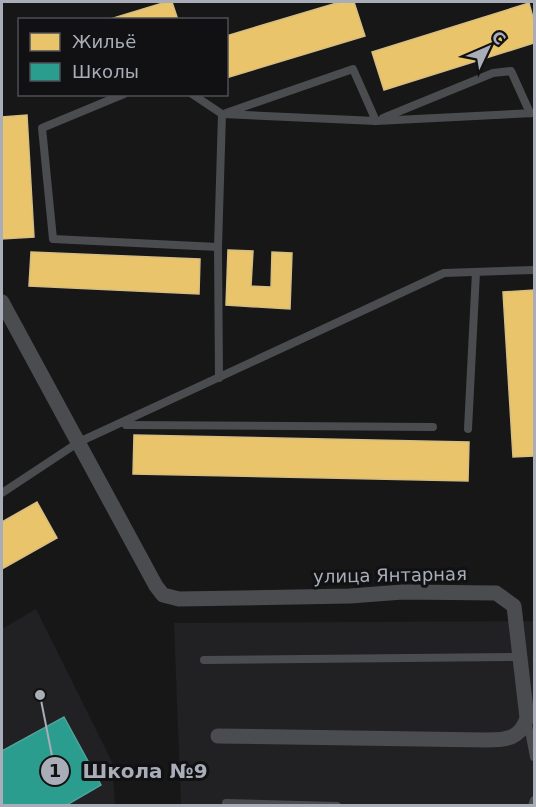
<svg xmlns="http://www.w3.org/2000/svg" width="536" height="807" font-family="'DejaVu Sans',sans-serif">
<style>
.built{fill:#212123}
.homes{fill:#e9c46a;stroke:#d6bd81;stroke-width:1.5}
.schools{fill:#2a9d8f;stroke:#50a29b;stroke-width:1.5}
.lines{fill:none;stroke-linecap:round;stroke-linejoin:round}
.service{stroke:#4b4c50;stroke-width:8}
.minor{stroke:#4b4c50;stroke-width:15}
.labels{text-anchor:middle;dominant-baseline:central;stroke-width:6;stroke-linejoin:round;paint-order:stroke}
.street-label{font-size:18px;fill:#a8adb8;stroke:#111113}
.leader{fill:none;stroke:#a8adb8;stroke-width:2}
.callout-dot{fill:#a8adb8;stroke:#111113;stroke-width:2}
.mark-label{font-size:18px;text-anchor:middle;font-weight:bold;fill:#111}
.callout-label{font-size:20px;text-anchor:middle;font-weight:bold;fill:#a8adb8;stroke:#111113;stroke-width:6;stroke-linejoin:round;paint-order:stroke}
</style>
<rect width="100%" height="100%" fill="#171717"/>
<g class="built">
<path d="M36,609L112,762L115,805H2V629Z"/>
<path d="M534,621V805H181L174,623Z"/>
</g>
<g class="homes">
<path d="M166,2H172L178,20H107Z"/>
<path d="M340,2H354L365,36L226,78V36Z"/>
<path d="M529,3L534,21V43L384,90L372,52Z"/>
<path d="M27,115L34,237L2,239V117Z"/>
<path d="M228,250L253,251L251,286L271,287L272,252L292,253L290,309L226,305Z"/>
<path d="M31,252L200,259L199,294L29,286Z"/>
<path d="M534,290V456L513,457L503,292Z"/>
<path d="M134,435L469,442L468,481L133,474Z"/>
<path d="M37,502L57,538L2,569V522Z"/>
</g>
<path class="schools" d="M64,717L101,785L65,806H2V751Z"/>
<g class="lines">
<g class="service">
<path d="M124,94L42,128L53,239L218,247"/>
<path d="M192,94L222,114L376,121L534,113"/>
<path d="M226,113L353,69L376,121"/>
<path d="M383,118L493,73L511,71L530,113"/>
<path d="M219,378L218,247L222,114"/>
<path d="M126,425L433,427"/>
<path d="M468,429L476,272"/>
<path d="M2,493L79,442L444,273L534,270"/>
<path d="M204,660L520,657"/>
<path d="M527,720L534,757"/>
<path d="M226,803L337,806"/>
<path d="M532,806L534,800"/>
</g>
<path class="minor" d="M2,302L156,586L163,595L179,599L350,596L403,592L496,593L514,606L527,718C520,739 506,740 487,740L218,736"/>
</g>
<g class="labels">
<g class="street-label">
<text transform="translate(390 575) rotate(-1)">улица Янтарная</text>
</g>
</g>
<path class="leader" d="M40 695L55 771"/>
<g class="callout-dot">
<circle cx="40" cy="695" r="6"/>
<circle cx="55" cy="771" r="15"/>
</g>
<g class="mark-label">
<text x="55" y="777">1</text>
</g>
<g class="callout-label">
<text x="145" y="778">Школа №9</text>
</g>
<rect width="536" height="807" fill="none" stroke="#a8adb8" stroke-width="6"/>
<rect x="18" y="18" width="210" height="78" fill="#111113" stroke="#4d4f55" stroke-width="1.5"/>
<rect x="30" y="33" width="30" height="18" fill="#e9c46a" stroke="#4d4f55" stroke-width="1.5"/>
<text x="72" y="48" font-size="18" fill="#a8adb8">Жильё</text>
<rect x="30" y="63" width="30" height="18" fill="#2a9d8f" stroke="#4d4f55" stroke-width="1.5"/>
<text x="72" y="78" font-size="18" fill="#a8adb8">Школы</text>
<g transform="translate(488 48) rotate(46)" stroke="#111113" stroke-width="4.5" paint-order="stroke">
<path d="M0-4.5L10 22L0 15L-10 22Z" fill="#a8adb8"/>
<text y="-9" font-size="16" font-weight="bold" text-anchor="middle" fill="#a8adb8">С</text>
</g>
</svg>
